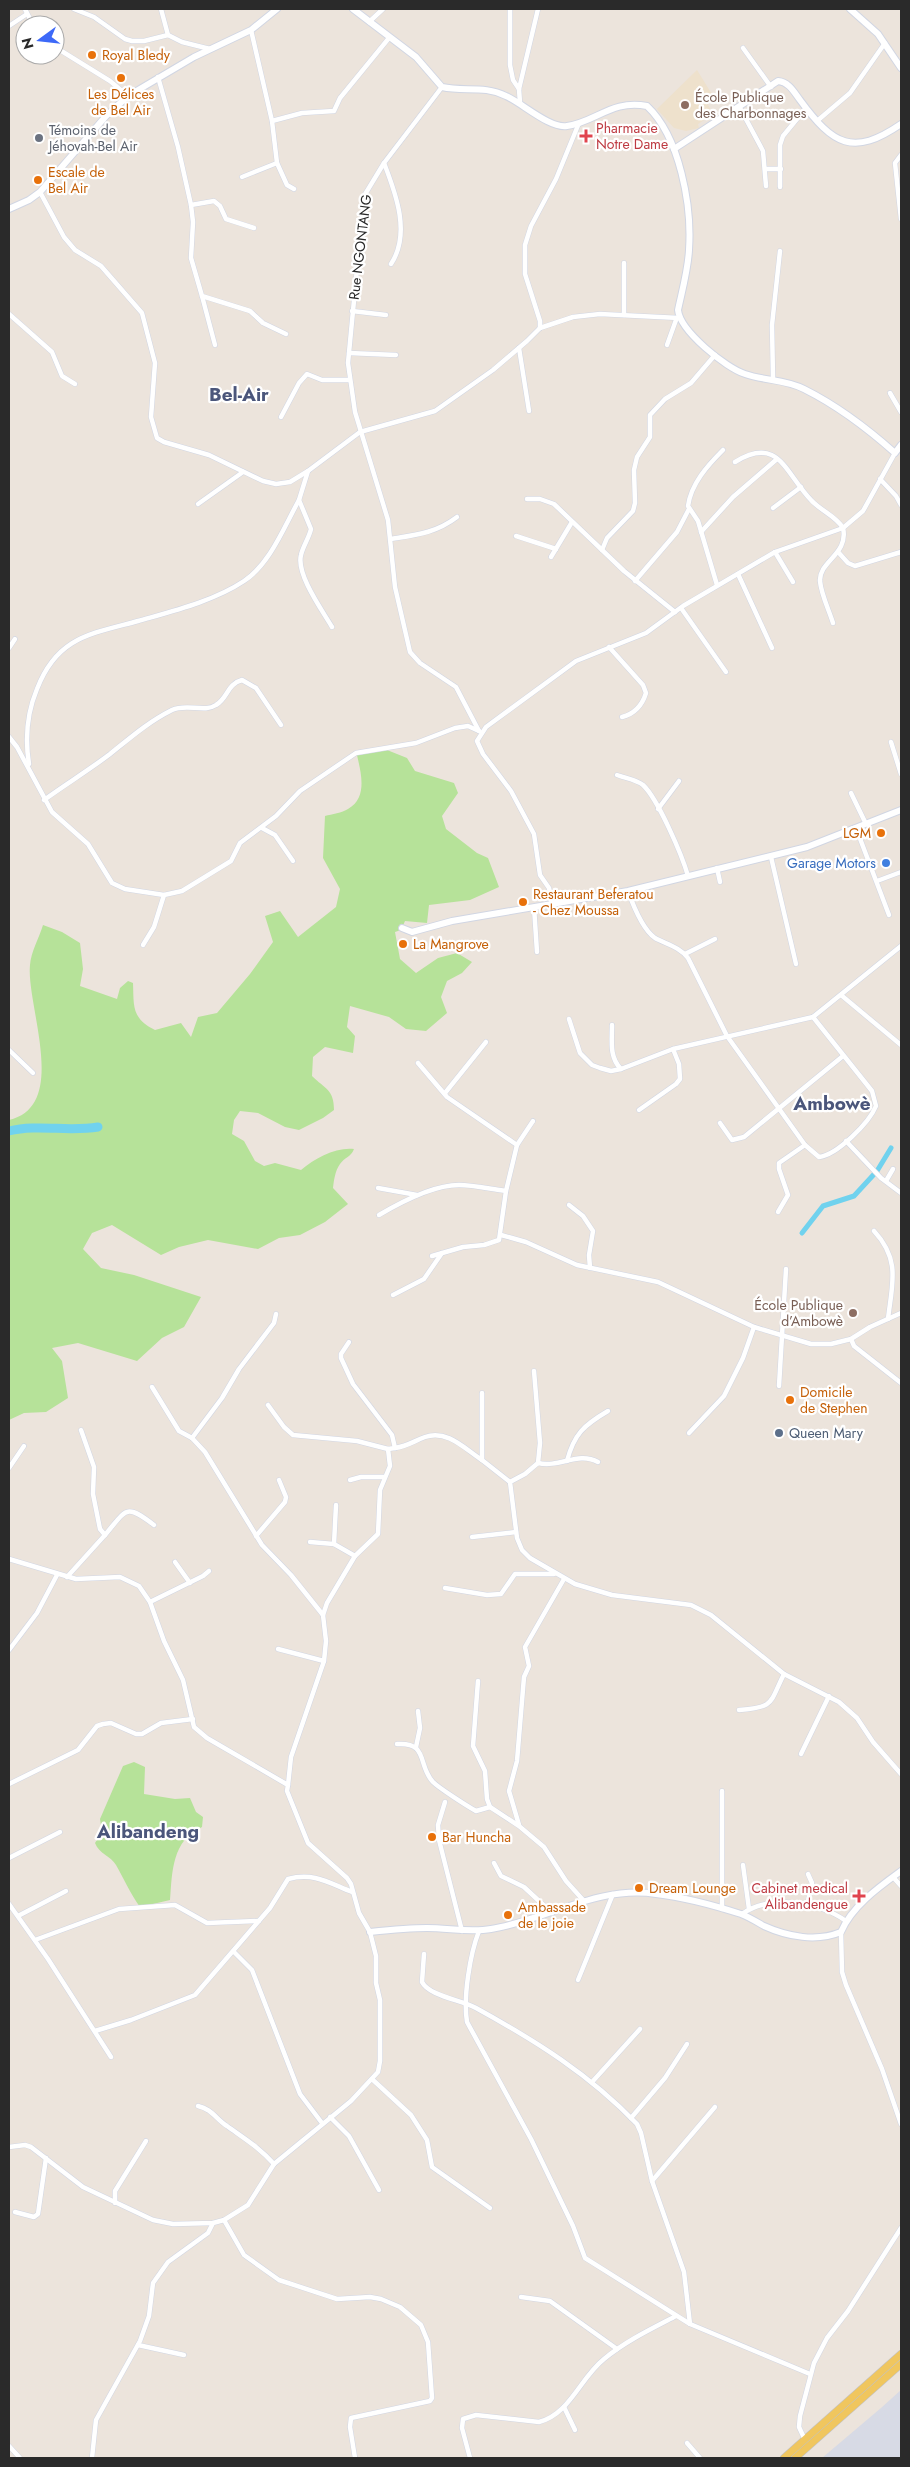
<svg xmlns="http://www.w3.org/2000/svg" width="910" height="2467" font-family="Jost,sans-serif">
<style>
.education{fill:#eee1cc}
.airport{fill:#d7dae5}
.green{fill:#b6e299}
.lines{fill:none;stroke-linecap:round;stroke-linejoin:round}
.canal{stroke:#70d2ee;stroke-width:5}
.river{stroke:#70d2ee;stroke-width:9}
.street-casing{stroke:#d1d6e3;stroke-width:5.5}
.secondary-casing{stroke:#d1d6e3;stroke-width:8}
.primary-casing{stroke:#c3c3c3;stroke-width:8}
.street{stroke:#fff;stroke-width:4.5}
.secondary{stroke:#fff;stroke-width:6}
.primary{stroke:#f0c65e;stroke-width:7}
.food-dot{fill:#e8710a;stroke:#fff;stroke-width:2}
.education-dot{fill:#8d6e63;stroke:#fff;stroke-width:2}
.health-dot{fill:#e0444e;stroke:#fff;stroke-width:2}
.worship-dot{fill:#6b7280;stroke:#fff;stroke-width:2}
.shop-dot{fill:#3f7fe0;stroke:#fff;stroke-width:2}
.service-dot{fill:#5c6f8a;stroke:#fff;stroke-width:2}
.labels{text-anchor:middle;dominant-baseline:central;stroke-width:4.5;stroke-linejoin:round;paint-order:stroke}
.food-label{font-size:14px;fill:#c56008;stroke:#fff;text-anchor:start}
.education-label{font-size:14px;fill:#785e54;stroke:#fff;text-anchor:start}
.health-label{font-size:14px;fill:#be3a42;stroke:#fff;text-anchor:start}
.worship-label{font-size:14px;fill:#5b616d;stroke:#fff;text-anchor:start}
.street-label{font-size:14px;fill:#2a2a2a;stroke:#fff}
.shop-label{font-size:14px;fill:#366cbe;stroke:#fff;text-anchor:end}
.service-label{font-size:14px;fill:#4e5e75;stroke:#fff;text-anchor:start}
.district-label{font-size:19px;font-weight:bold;fill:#4b567b;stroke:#fff}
</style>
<rect width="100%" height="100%" fill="#ece4dc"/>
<path class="education" d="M697,70L713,96L706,101L713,114L698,124L699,128L686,131L674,128L657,109Z"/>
<path class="airport" d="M901,2390V2458H822L881,2408Z"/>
<g class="green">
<path d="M387,750L407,758L415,771L454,783L458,793L442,816L446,829L477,853L488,858L499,887L470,900L429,905L427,923L405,921L401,930L395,932L400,959L416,973L438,958L457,953L472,962L462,973L447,981L441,997L447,1013L426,1031L406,1029L389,1017L350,1006L347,1027L355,1036L353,1053L325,1047L313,1057L312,1076C325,1089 334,1089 334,1110L323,1118L299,1130L285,1127L258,1113L240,1111L234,1120L232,1134L244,1141L255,1161L264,1166L275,1163L301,1170C315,1158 336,1147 354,1149C351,1157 345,1157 340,1164C335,1171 334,1180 333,1188L348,1204L325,1222L300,1235L279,1238L258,1249L208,1240L179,1247L161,1255L112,1225L92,1233L83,1249L101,1268L134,1275L201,1297L184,1327L162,1338L137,1361L78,1343L52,1348L62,1361L68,1398L46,1412L24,1413L9,1420V1120C70,1106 26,1006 30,965C31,952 39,938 43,925L62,932L80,943L83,969L80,986L117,999L120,988L128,981L133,983C134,1006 131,1018 155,1030L181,1023L191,1037L198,1017L217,1013L250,974L273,942L265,916L280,911L298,937L336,907L340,889L323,858L325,816C332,814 342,813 348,809C368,798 361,773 357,755Z"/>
<path d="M134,1762L145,1767L144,1794L175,1799L190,1798L196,1812L203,1817L202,1827C172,1840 172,1872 170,1900L140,1907C130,1893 124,1879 116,1865C111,1856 99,1854 95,1843L102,1832L100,1819L123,1766Z"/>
</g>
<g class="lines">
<path class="canal" d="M802,1233L823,1206L854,1196L877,1171L891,1148"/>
<path class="river" d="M9,1131C38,1124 68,1132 98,1127"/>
<g class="street-casing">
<g id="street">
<path d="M25,9L33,25"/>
<path d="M74,9L94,17L125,39L132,41H144L168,35"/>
<path d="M161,9L168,35L182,42L210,49"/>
<path d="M510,9V65L513,80L519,89"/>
<path d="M369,22L383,9"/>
<path d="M9,26L27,14"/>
<path d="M251,30L272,121L277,163L287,185L294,189"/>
<path d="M55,47L110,81L128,96"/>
<path d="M743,48L771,87"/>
<path d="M158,77L178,147L191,205L193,222L191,258L202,296L250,311L263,323L286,334"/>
<path d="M442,87L384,163L364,196L348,363L355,412L388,520L395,587L410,652L420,663L456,687L479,731"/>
<path d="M520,103L519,89L538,9"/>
<path d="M740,108L763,151L766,186"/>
<path d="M272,121L302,113L334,111L340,98L389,38"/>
<path d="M817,121L850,93L885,43"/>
<path d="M901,155L895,163L901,219"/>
<path d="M384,163C396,194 411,234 391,264"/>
<path d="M765,169H781"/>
<path d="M242,177L277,163"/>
<path d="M780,187V145L783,136L806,108"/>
<path d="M40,192L64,237L75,250L101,266L142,313L155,363L151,417L157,438L164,442L209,455L263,481L276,484L290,482L308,471L360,432L435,411L493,370L527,341L540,328"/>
<path d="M191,205L214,201L220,206L226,219L254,228"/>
<path d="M624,263V315"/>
<path d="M202,296L215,345"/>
<path d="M352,311L386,315"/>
<path d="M9,314L52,352L62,376L75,384"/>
<path d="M540,328V321L525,274V245L531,226L556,179L579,123"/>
<path d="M540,328L573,317L600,314L679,318"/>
<path d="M667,345L676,320"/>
<path d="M519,348L529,411"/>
<path d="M349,353L396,355"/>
<path d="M773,378L772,325L780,251"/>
<path d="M890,393L901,412"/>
<path d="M281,417L299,383L307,374L322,380H349"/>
<path d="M735,462C779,435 785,473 811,500C821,511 836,516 843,528C849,554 819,561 820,581C821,594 829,610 833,623"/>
<path d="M308,471L299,500L311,529C309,538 303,546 301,555C296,574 322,610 332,627"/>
<path d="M880,479L896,496L901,505"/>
<path d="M527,499H540L554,504L624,571L675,612"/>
<path d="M198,504L243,472"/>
<path d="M773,508L801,487"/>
<path d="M701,532L733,497L777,459"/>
<path d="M516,536L556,549"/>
<path d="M391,539C416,535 436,533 457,517"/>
<path d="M602,550L607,538L633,511L635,503L634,470L637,457L650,437V415L665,399L691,383L715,355"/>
<path d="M775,552L793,582"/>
<path d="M839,553L848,563L855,566L901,552"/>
<path d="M551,557L572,522"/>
<path d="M738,574L772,648"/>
<path d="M635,581L677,532L689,509"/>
<path d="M717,585L698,521L688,506C691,484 707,466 723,450"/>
<path d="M681,608L726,672"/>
<path d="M609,647L643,685L646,693C642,706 634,714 622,717"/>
<path d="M9,648L15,639"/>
<path d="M9,737L17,747L52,812L88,844L112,883L125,889L164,895L182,891L231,861L240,843L276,816L300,791L356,753L416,743L455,728L468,726L479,731"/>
<path d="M891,742L901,774"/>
<path d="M29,764C25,739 27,713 37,689C57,637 90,634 138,621C173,611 214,601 244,581C270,564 284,527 299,500"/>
<path d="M617,775C625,778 637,780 643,785C658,799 682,855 688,876"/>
<path d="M851,793L866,824"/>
<path d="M44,800C66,784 89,770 110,754C130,738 148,722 172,710C187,703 204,713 216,705C228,698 227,684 242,680L256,688L281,725"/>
<path d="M658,809L679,781"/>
<path d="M262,828L275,835L293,861"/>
<path d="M856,828L889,915"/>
<path d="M771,857L796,964"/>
<path d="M717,868L720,882"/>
<path d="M877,881L901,872"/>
<path d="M628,891C633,905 642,929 655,938C666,944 680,947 688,958L727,1036L805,1145L819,1157C837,1155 869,1123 876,1106L872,1091L813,1017"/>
<path d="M552,904L549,888L540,875L534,834L511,791L483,754L477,741L486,727L576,661L646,633L683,606L775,552L843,528L863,511L895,453"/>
<path d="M534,907L537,952"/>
<path d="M143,945L154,927L164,895"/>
<path d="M685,954L715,939"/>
<path d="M841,995L901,1045"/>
<path d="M569,1019L580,1053L592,1065L600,1068L611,1071L621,1069L673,1049L813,1017L901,946"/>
<path d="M612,1025C612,1041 609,1057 621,1069"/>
<path d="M9,1050L33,1073"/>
<path d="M418,1063L447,1097L517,1145L506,1191"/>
<path d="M445,1093L486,1042"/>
<path d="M639,1110L676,1084L680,1079L679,1064L673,1049"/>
<path d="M720,1123L732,1140L744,1137L843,1056"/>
<path d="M846,1141L881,1178L901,1193"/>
<path d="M517,1145L533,1121"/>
<path d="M886,1181L893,1169"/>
<path d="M378,1188L417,1195"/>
<path d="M569,1205L583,1216L593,1231L589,1255L590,1268"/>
<path d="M778,1212L788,1195L779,1169V1163L805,1145"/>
<path d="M379,1215C401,1202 434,1185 459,1185C474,1185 490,1189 506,1191L499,1240L484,1245L463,1247L432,1256"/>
<path d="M874,1231C901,1260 892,1284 888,1319"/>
<path d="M501,1235L526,1242L577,1265L658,1282L754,1327L811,1344H831L851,1339L870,1327L901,1313"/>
<path d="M393,1295L424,1279L442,1253"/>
<path d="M851,1339L854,1346L901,1383"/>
<path d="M349,1342L341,1354V1358L353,1384L392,1435L395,1448L388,1449"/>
<path d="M534,1371L540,1443L538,1463L525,1474L510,1482L517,1538L522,1550L530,1558L575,1584L612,1595L691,1605L711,1615L784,1674L839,1702L857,1718L873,1742L901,1774"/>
<path d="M779,1386L786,1269"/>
<path d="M152,1387L179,1431L192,1438L205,1452L262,1545L291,1575L323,1615L326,1641L324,1661L291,1757L288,1785"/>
<path d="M482,1393V1460L510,1482"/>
<path d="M268,1405L284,1427L293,1435L357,1441L388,1449L390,1466L380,1490L378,1534L355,1556L327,1603L323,1615"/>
<path d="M689,1433L724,1396L743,1358L754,1327"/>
<path d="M192,1438L222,1398L239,1369L274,1323L276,1314"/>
<path d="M395,1448C408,1446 414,1441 425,1437C447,1429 465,1449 482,1460"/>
<path d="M567,1461C574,1434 584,1425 608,1411"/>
<path d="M538,1463C560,1468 578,1451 598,1462"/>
<path d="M9,1468L24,1446"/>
<path d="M350,1480L361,1477H384"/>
<path d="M336,1505L334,1544L355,1556"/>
<path d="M105,1535C127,1509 125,1503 154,1525"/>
<path d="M256,1536L285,1502L286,1497L279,1480"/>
<path d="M472,1537L516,1532"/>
<path d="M310,1542L334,1544"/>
<path d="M9,1559L76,1579L120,1577L139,1586L150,1602L164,1641L183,1680L194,1727L207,1738L288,1785L287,1791L308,1843L347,1878L351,1884L359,1913L370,1932L376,1956V1983L380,2000V2061L378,2072L351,2101L274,2164L248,2205L224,2220L213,2223L173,2224L153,2220L83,2187L31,2147L25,2145L9,2147"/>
<path d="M175,1562L190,1583"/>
<path d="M67,1577L105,1535L100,1529L93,1494L94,1467L81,1430"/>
<path d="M445,1588L487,1595L501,1594L515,1574H554"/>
<path d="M150,1602L203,1576L209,1571"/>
<path d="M278,1649L324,1661"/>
<path d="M9,1650L37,1613L57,1575"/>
<path d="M478,1681L473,1746L485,1771L487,1799L490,1807L519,1826L544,1847L566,1881L584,1901"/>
<path d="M739,1710C775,1707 769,1704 784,1674"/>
<path d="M397,1744C429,1742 417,1765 433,1782C439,1788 467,1806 476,1811L490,1807"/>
<path d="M416,1747L420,1728L418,1711"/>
<path d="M801,1754L829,1696"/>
<path d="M9,1784L78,1750L97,1726L103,1724L111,1723L136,1734H142L161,1723L193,1719"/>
<path d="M445,1802L438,1825L439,1840L462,1931"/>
<path d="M519,1825L509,1791L517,1761L524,1677L529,1666L525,1647L564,1579"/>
<path d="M9,1858L60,1832"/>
<path d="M494,1863L501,1876L524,1887L552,1913"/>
<path d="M743,1865L749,1909"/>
<path d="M893,1877L901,1886"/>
<path d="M9,1904L48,1959L111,2057"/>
<path d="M807,1906L812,1883L808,1874"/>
<path d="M722,1909V1791"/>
<path d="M742,1914C770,1894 819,1902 846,1921"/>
<path d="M18,1916L66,1891"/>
<path d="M479,1931C470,1954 463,1997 467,2022L531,2139L573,2226L585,2258L690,2324L810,2374"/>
<path d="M841,1932L842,1972L846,1985L882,2069L901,2124"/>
<path d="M35,1940L119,1909L175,1905L207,1923L259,1921"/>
<path d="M234,1952L252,1970L300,2094L322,2123"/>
<path d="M424,1954L422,1982C429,1996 462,2000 476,2008C536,2041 589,2074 637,2124L641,2133L652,2181L684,2272L690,2324"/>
<path d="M578,1980L613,1894"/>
<path d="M95,2031L131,2020L195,1995L270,1908L288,1879C314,1872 329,1883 352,1892"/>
<path d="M373,2080L411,2115L427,2140L432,2167L490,2208"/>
<path d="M593,2081L640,2029"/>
<path d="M198,2106C212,2109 216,2119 227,2126C245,2139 260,2148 274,2164"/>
<path d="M330,2117L349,2136L379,2190"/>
<path d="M631,2118L665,2078L687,2044"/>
<path d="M652,2181L715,2107"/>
<path d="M115,2203V2191L146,2141"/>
<path d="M15,2212L34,2217L38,2214L46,2158"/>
<path d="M224,2220L244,2255L279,2280L337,2299L370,2297L381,2299L400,2307L421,2325L428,2342L432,2398L430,2401L351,2418L350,2427L355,2458"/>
<path d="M521,2297L550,2301L617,2349"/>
<path d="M138,2345L184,2355"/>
<path d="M564,2407L575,2430"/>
<path d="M805,2440L799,2427L800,2416L814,2363L827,2338L848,2311L901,2228"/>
<path d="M687,2443L700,2458"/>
<path d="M9,2446L20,2458"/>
<path d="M92,2458L96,2420L140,2341L149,2316L153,2283L168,2262L208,2233L213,2223"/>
<path d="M470,2458L462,2428L463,2419L476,2415L539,2422C570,2414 580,2378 604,2359C626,2341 651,2329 676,2316"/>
</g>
</g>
<g class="secondary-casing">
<g id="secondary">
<path d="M353,9L416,57L442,87C464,92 484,85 506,96C522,103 550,129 567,126C596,122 612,99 647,106C680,137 692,206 689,250C688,270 682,291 678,310C680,331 726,368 745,374C765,381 785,379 804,389C838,406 867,428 895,453L901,445"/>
<path d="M850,9L878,34L901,68"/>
<path d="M674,149L778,81C789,82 794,92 800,100C833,145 853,157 901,124"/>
<path d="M9,209L29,200L40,192L106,116L128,96L194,57L251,30L277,9"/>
<path d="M402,928L412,932L452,921L628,891L807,847L901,810"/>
<path d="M370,1932C389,1930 408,1928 427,1928C449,1928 470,1933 491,1929C547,1920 598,1885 656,1894C682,1897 716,1906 741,1914C749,1917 757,1922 764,1926C788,1937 817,1942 841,1932C852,1906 879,1887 901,1871"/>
</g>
</g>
<g class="primary-casing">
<g id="primary">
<path d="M784,2458L901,2354"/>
<path d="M795,2458L901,2364"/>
</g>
</g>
<use href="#street" class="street"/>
<use href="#secondary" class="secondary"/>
<use href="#primary" class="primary"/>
</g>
<g class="food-dot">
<circle cx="92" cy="55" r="5"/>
<circle cx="121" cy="78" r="5"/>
<circle cx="38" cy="180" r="5"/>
<circle cx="881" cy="833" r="5"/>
<circle cx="523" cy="902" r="5"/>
<circle cx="403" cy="944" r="5"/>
<circle cx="790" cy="1400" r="5"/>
<circle cx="432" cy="1837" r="5"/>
<circle cx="639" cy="1888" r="5"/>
<circle cx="508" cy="1915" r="5"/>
</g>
<g class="education-dot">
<circle cx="685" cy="105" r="5"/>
<circle cx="853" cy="1313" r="5"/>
</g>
<g class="health-dot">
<path d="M583.5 128.5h5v5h5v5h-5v5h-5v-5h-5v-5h5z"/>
<path d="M856.5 1888.5h5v5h5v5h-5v5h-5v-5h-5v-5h5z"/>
</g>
<circle class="worship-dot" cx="39" cy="138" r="5"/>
<circle class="shop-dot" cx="886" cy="863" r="5"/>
<circle class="service-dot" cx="779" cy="1433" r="5"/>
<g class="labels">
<g class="food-label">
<text x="102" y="55">Royal Bledy</text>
<text x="121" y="94" text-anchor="middle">Les Délices<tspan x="121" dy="16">de Bel Air</tspan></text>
<text x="48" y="172">Escale de<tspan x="48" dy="16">Bel Air</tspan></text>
<text x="871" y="833" text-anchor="end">LGM</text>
<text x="533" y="894">Restaurant Beferatou<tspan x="533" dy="16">- Chez Moussa</tspan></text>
<text x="413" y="944">La Mangrove</text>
<text x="800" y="1392">Domicile<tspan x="800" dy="16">de Stephen</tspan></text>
<text x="442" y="1837">Bar Huncha</text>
<text x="649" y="1888">Dream Lounge</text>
<text x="518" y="1907">Ambassade<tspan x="518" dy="16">de le joie</tspan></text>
</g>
<g class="education-label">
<text x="695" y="97">École Publique<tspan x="695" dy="16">des Charbonnages</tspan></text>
<text x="843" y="1305" text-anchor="end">École Publique<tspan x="843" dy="16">d’Ambowè</tspan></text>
</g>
<g class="health-label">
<text x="596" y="128">Pharmacie<tspan x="596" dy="16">Notre Dame</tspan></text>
<text x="848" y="1888" text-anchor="end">Cabinet medical<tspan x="848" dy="16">Alibandengue</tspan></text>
</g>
<g class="worship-label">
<text x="49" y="130">Témoins de<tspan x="49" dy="16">Jéhovah-Bel Air</tspan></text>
</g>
<g class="street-label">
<text transform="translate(360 247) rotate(-83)">Rue NGONTANG</text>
</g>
<g class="shop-label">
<text x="876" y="863">Garage Motors</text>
</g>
<g class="service-label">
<text x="789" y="1433">Queen Mary</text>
</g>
<g class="district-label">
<text x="239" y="394">Bel-Air</text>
<text x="832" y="1103">Ambowè</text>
<text x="148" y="1831">Alibandeng</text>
</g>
</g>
<rect width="910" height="2467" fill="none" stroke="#2a2a2a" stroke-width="20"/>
<g transform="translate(40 40) rotate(255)"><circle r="24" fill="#ffffff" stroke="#aaaaaa"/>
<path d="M0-4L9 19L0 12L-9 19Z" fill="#3d69f8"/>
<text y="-8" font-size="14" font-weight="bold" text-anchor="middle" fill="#2a2a2a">N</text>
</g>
</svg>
